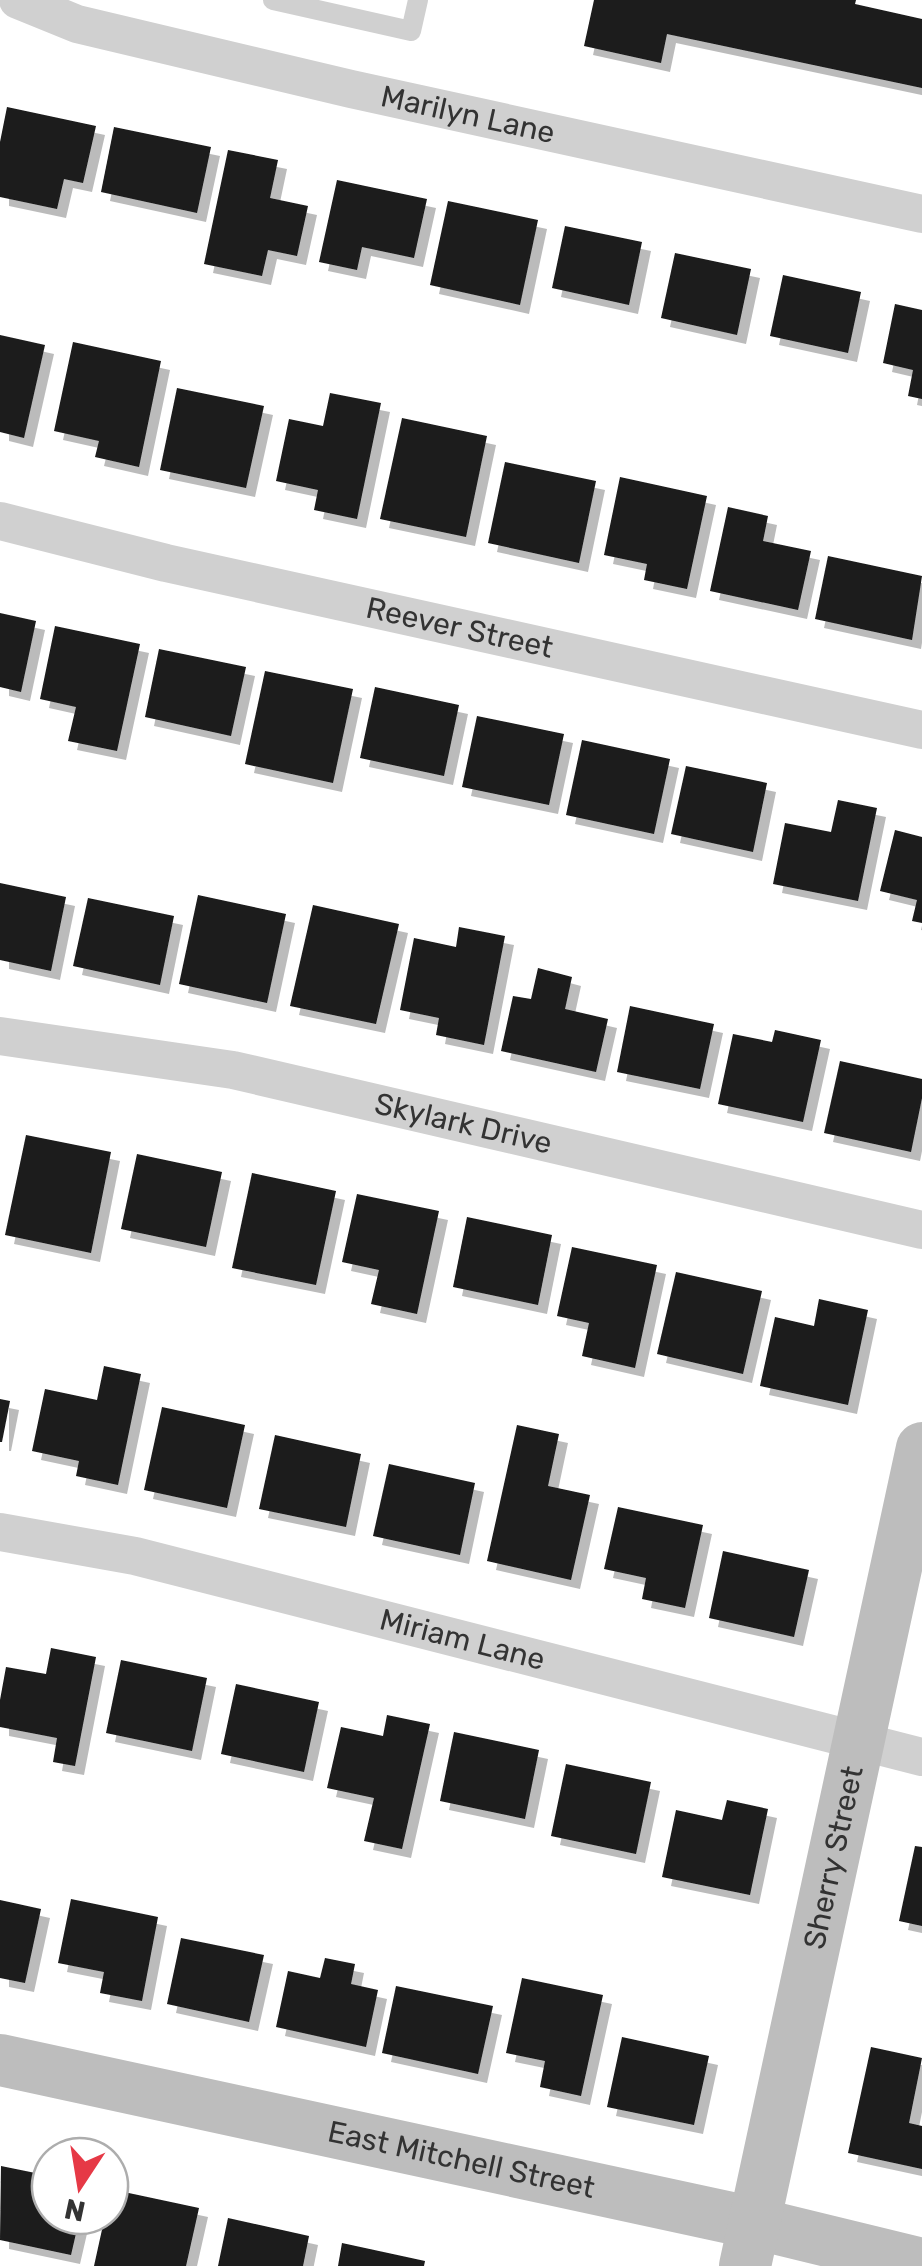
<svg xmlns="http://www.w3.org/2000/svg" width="922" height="2266" font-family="Rubik,sans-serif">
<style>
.building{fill:#1a1a1a;filter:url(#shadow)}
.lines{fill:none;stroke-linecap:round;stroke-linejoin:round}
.lane{stroke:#d0d0d0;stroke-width:20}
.street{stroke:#d0d0d0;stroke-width:38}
.secondary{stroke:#bdbdbd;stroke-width:52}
.labels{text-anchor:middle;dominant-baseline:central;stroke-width:10;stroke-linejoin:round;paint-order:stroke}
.street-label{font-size:30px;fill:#333;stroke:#fff}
</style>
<defs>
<filter id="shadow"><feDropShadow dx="9" dy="9" stdDeviation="0" flood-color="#0004"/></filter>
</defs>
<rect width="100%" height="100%" fill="#fff"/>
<g class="building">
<path d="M594,0H856L855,4L922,19V88L667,34L661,63L584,46Z"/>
<path d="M7,107L96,126L83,183L64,179L57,209L0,197V142Z"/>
<path d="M114,127L211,147L197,213L101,192Z"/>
<path d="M228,150L278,160L270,198L308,206L297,256L268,250L262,276L204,264Z"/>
<path d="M337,180L427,199L414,258L362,247L357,270L319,262Z"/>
<path d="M448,201L538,220L520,305L430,285Z"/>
<path d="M565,226L642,242L629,305L552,288Z"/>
<path d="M675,253L751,269L737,335L661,318Z"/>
<path d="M783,275L861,292L848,353L770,336Z"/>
<path d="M895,304L922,310V399L908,396L913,370L883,363Z"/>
<path d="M0,335L45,345L24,438L0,432Z"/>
<path d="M73,342L161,361L139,467L95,457L99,441L54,431Z"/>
<path d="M177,388L264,406L246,488L160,470Z"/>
<path d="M330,393L381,403L357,519L314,510L318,490L276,481L289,419L323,426Z"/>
<path d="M402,418L487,436L466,537L380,519Z"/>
<path d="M505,462L596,481L579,563L488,543Z"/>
<path d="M620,477L707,496L687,589L644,580L647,564L604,555Z"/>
<path d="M728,507L768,516L763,541L811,551L798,610L710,591Z"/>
<path d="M828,556L922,576L912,640L815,619Z"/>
<path d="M0,613L36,621L21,692L0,687Z"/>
<path d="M55,626L140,644L117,751L68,741L76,707L40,699Z"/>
<path d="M159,649L246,667L231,736L145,717Z"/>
<path d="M265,671L353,689L333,783L245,764Z"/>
<path d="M375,687L459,705L444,776L360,758Z"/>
<path d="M477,716L564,734L549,805L462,787Z"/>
<path d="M582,740L670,759L654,834L566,815Z"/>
<path d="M686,766L767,783L753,852L671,834Z"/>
<path d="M838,800L877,808L858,901L773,884L785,823L831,832Z"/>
<path d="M895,830L922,837V923L912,921L917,900L880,891Z"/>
<path d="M0,883L66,897L51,971L0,960Z"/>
<path d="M198,895L286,914L267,1003L179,984Z"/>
<path d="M88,898L174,916L160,985L73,966Z"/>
<path d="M313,905L399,924L376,1024L290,1006Z"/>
<path d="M459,927L505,936L484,1045L436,1035L439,1018L400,1010L414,938L456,947Z"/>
<path d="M538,968L572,977L565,1009L608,1019L596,1072L501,1051L513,996L531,999Z"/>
<path d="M630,1006L714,1024L700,1089L617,1072Z"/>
<path d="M775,1030L821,1040L803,1122L718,1104L733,1034L772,1042Z"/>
<path d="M840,1061L922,1079V1098L911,1152L824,1133Z"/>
<path d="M26,1135L111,1152L91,1253L5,1235Z"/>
<path d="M137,1154L222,1172L206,1247L121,1229Z"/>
<path d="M252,1173L336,1191L316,1285L232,1268Z"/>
<path d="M357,1194L439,1211L417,1314L371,1304L379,1270L342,1262Z"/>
<path d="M467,1217L552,1235L538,1305L453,1287Z"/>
<path d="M572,1247L657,1265L635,1368L582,1356L589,1323L557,1316Z"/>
<path d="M676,1272L762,1291L743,1374L657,1354Z"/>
<path d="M819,1299L868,1310L848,1405L760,1386L775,1317L814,1326Z"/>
<path d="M104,1366L141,1374L118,1485L76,1476L79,1461L32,1451L45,1389L97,1400Z"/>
<path d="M0,1399L10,1401L2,1442H0Z"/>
<path d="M162,1407L245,1425L227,1508L144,1490Z"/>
<path d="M517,1425L559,1434L548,1486L590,1495L571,1580L487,1561Z"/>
<path d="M275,1435L361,1454L346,1527L259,1509Z"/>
<path d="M389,1464L475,1483L460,1555L373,1536Z"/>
<path d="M618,1507L703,1525L685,1608L642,1599L646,1578L604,1569Z"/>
<path d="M723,1551L809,1570L794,1637L709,1618Z"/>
<path d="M51,1648L96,1657L75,1766L53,1762L57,1738L0,1727V1700L6,1667L46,1674Z"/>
<path d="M121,1660L207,1678L192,1751L106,1733Z"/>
<path d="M236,1684L319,1702L304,1772L221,1754Z"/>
<path d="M387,1715L430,1724L402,1849L364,1841L374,1798L327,1788L341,1727L383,1736Z"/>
<path d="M454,1732L539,1750L525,1819L440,1801Z"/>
<path d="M566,1764L651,1782L636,1854L551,1836Z"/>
<path d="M727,1800L768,1809L750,1895L662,1877L676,1810L722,1820Z"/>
<path d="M915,1846L922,1847V1926L899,1921Z"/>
<path d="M71,1899L158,1917L142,2001L100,1993L104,1972L58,1963Z"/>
<path d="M0,1900L41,1909L25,1983L0,1978Z"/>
<path d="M181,1938L264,1955L249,2022L167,2004Z"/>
<path d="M325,1958L355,1964L351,1984L378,1990L366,2047L276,2027L288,1971L320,1978Z"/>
<path d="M522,1978L603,1995L581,2096L540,2087L545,2061L506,2053Z"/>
<path d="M396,1986L493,2006L478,2074L382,2053Z"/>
<path d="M622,2037L709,2056L694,2125L607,2107Z"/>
<path d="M871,2047L922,2058L909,2123L922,2126V2169L848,2153Z"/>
<path d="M1,2166L50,2176V2216H80L71,2255L0,2240Z"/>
<path d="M110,2189L199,2208L186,2266H94L105,2216H110Z"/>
<path d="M228,2218L309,2236L303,2266H218Z"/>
<path d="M342,2243L425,2261L424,2266H338Z"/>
</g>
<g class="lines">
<path class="lane" d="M273,0L411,31L418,0"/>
<g class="street">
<path id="s1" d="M18,0L77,24L351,89L922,214"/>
<path id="s2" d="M0,521L166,563L922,730"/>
<path id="s3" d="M0,1036L233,1070L922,1230"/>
<path id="s4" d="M0,1532L135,1556L922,1757"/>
</g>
<g class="secondary">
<path id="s5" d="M0,2060L754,2223L922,2264"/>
<path id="s6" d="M745,2266L922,1448"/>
</g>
</g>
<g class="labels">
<g class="street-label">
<text stroke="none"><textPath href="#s1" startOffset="465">Marilyn Lane</textPath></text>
<text stroke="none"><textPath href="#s2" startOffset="472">Reever Street</textPath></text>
<text stroke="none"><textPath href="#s3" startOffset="472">Skylark Drive</textPath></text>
<text stroke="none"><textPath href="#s4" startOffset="475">Miriam Lane</textPath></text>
<text stroke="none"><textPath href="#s6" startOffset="418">Sherry Street</textPath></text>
<text stroke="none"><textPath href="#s5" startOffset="472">East Mitchell Street</textPath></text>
</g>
</g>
<g transform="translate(80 2186) rotate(192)"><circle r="48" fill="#ffffff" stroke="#adadad" stroke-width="2.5"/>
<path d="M0-8L18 38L0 25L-18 38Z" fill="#e63946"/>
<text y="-15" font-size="28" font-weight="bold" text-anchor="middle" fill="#333333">N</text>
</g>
</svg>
